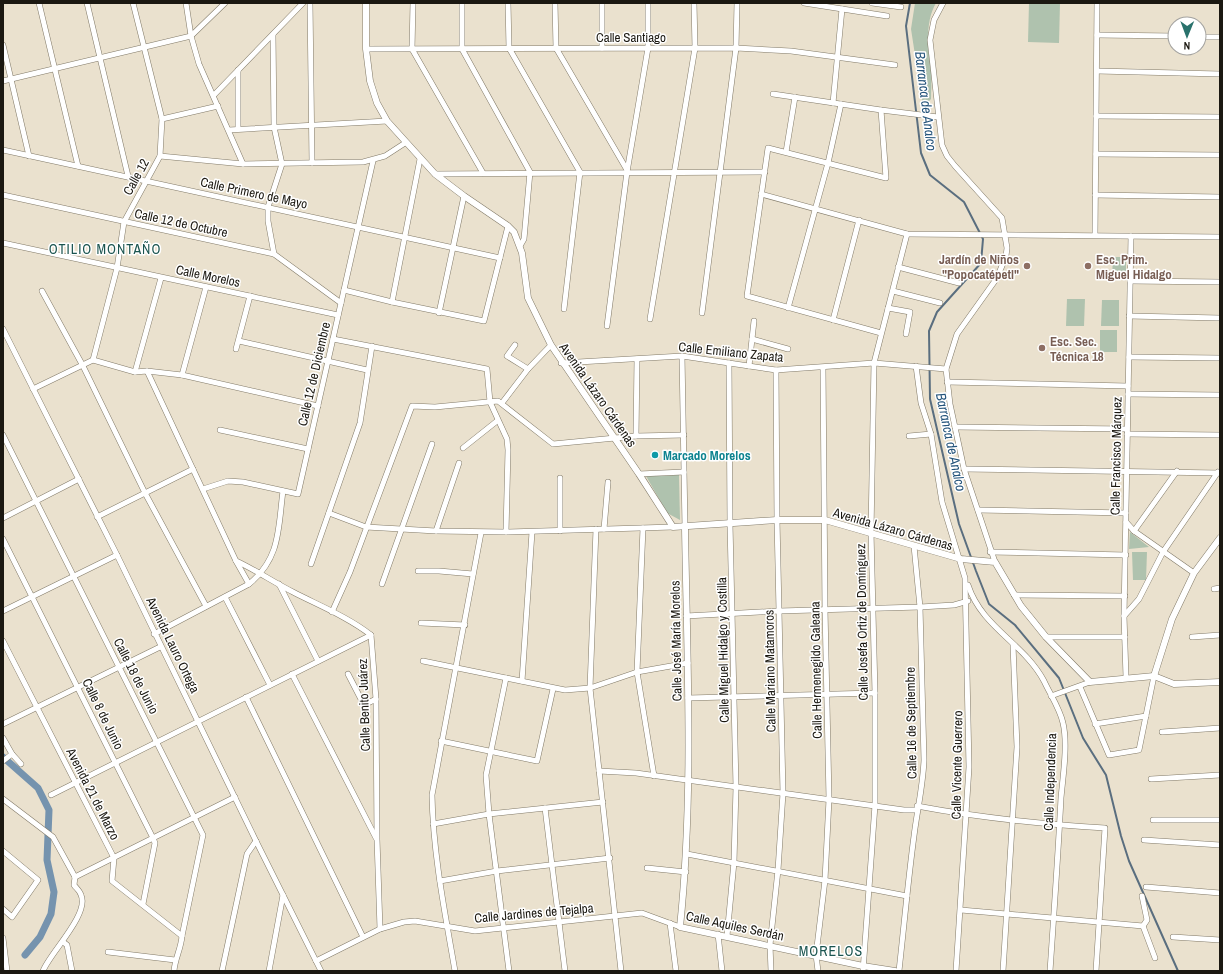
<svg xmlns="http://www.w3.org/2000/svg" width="1223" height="974" font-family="'Archivo Narrow',sans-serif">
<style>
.green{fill:#afc2ae}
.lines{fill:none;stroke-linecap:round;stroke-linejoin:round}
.stream{stroke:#5a6e7f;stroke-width:2}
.canal{stroke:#7593ae;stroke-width:7}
.minor-casing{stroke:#827a68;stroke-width:6}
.tertiary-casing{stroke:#827a68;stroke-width:7}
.minor{stroke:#fff;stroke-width:5}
.tertiary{stroke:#fff;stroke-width:6}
.education-dot{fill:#8d6e63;stroke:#fff;stroke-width:1.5}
.culture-dot{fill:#0f9aa8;stroke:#fff;stroke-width:1.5}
.labels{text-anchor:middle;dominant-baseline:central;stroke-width:3;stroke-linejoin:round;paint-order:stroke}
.street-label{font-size:13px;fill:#1b1811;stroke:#fff}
.education-label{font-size:13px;font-weight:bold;fill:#785e54;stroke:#fff;text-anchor:start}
.culture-label{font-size:13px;font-weight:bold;fill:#0d838f;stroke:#fff;text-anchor:start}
.water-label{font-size:14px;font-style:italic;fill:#26557c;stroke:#fff}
.neighbourhood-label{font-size:14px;letter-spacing:1px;fill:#1a544f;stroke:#fff}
</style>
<rect width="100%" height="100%" fill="#eae1ce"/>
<g class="green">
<path d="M915,3H936C924,24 929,48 931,71C932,80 931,90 931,99L923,107L911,29Z"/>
<path d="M1029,3H1060L1059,43L1028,42Z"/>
<path d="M1113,257H1126V278H1112Z"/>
<path d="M1067,299H1085L1084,326H1066Z"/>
<path d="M1102,300H1119V326H1101Z"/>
<rect x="1100" y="330" width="17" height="22"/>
<path d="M679,475L680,520L667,513L646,476Z"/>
<path d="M1130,532L1149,547L1129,549Z"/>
<path d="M1132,552H1147L1146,580H1133Z"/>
</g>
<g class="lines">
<path class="stream" d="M910,3L906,26L921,153L930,175L964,202L983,239L981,263L937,312L929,331L930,399L959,524L976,571L989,604L1015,625L1059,678L1083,738L1106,775L1121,836L1129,861L1178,971"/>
<path class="canal" d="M3,757L38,788L49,810L47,860L54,892L51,914L40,937L25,955"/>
<g class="minor-casing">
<g id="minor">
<path d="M39,3L78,166"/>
<path d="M87,3L128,176"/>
<path d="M186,3L191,36L199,64L243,164"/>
<path d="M310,3L312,163"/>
<path d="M413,3L412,49L483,173"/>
<path d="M462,3V49L530,172L524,239L520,246"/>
<path d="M508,3L509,48L580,172L564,309"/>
<path d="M555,3L556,48L627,170"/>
<path d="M602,3V48"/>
<path d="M804,3L887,16"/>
<path d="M872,3L901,7"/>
<path d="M943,3L934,20L930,40L942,145L947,156L955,166L1002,218L1007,248L1006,256L997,278L957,334L946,369L950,404L964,469L995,562"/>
<path d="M273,35L274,127L282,164L268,207V221L274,254"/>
<path d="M1097,35L1175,36"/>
<path d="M1199,37H1220"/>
<path d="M3,45L29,156"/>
<path d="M366,49L736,48L791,51L895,65"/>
<path d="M1097,71L1220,74"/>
<path d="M3,81L191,36L225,3"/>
<path d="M773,94L881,110L938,117"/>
<path d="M214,95L303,3"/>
<path d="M833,103L842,9"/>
<path d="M1096,116L1220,117"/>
<path d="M162,119L218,106"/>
<path d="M238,129V70"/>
<path d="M229,130L387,121"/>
<path d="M3,150L500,258"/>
<path d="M786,152L795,97"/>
<path d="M1096,154L1220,155"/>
<path d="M160,156L243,164L363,162L385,156L405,143"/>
<path d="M435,174L765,172"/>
<path d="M761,194L907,234L1220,237"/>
<path d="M3,195L274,254L341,303"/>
<path d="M1095,195L1220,197"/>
<path d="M1095,235L1097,3"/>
<path d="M3,243L338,315"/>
<path d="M898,267L959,283"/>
<path d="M1130,281L1220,282"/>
<path d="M344,290L392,302L484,321L508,226"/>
<path d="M42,291L83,366L145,493L206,606"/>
<path d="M893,291L940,303"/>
<path d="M392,302L420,159"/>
<path d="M788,308L828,163L841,104"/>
<path d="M888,308L910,312L906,334"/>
<path d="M439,313L464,196"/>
<path d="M702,313L736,48L737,3"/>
<path d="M1129,316L1220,318"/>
<path d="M650,319L695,48L694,3"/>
<path d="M833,320L859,220"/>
<path d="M607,326L627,172L648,48V3"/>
<path d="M3,329L117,555L256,841L321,971"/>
<path d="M881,333L747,296L768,148L886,178L881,110"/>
<path d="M333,339L487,369L490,402L507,439L508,450L506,532"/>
<path d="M752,339L788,349"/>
<path d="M239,341L367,370"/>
<path d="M515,345L507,356L528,369"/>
<path d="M236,349L250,296"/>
<path d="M682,356L685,527"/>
<path d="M1129,357L1220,358"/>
<path d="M93,360L117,268L124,222L160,156L162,119L133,3"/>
<path d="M561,363L682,356L776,370L874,363L946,369"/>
<path d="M749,366L754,321"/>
<path d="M916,366L921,403L931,434L942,502L965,578L969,767L956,971"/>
<path d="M147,371L236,561L249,584"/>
<path d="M135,372L161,278"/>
<path d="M182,375L206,287"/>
<path d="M947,382L1128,386"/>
<path d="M33,389L93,360L135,372L147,371L182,375L318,406"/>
<path d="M1128,394L1220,395"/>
<path d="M502,403L528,369L551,345"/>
<path d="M955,427L1127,429"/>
<path d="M220,430L308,449"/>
<path d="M1127,434L1220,435"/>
<path d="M3,435L203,835L182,936C181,949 175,958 174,971"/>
<path d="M636,436L637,359"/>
<path d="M909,436L931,434"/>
<path d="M463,448L497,421"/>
<path d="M964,469L1220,473"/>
<path d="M639,474L684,472"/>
<path d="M203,489L228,481L243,482L298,494L373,161"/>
<path d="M978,510L1126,513"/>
<path d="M329,513L366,527L436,531L506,532L673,527"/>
<path d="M97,517L193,469"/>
<path d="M3,518L79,479"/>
<path d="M1126,522L1134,531L1194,573"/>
<path d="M643,528L637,672L654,776"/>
<path d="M596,529L590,688L621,971"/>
<path d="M604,529L608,482"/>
<path d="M436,531L459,463"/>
<path d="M560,531V478"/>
<path d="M1134,531L1177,471"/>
<path d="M3,539L153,838L155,843L143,904"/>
<path d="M990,552L1126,555"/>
<path d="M236,561C256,570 273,582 293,592C318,605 348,617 371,635L376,699L377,839L380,929"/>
<path d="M311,564L360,423L372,346"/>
<path d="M418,571H439L473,574"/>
<path d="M279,584L318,661"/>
<path d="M382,584L432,444"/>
<path d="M968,585C982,628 1024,643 1044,681C1050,694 1060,709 1063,723C1068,744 1063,776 1061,798C1058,856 1054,913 1050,971"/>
<path d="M1214,589L1220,588"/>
<path d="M1014,595L1125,596"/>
<path d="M225,597L270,685"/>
<path d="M3,611L117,555"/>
<path d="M332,612L350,572L412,406L435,407L498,401L553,444L636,436L684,435"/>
<path d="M686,616L779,611L920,607L954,605L968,601"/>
<path d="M1124,616L1139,599L1163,552L1218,472"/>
<path d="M421,623L465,625"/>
<path d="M154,634L249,584C281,558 278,528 283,491"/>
<path d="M1046,637H1125"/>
<path d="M1192,637L1220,635"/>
<path d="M3,641L114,858L112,881L182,936"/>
<path d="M423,661L565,690L590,688L637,672L688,663"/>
<path d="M292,674L376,838"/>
<path d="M348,674L364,705L376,699"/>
<path d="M1126,677L1124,616L1131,236"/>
<path d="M506,678L486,775L489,814L509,971"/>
<path d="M522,681L532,532"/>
<path d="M1080,687L1109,755L1139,750L1154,676"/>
<path d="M1051,696L1090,682"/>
<path d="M246,697L363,937"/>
<path d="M688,698L875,693"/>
<path d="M3,724L160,647"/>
<path d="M1095,724L1146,716"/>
<path d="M1162,732L1220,728"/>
<path d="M3,738L12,754L21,764"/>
<path d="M441,741L537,761L553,689"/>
<path d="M3,761L12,754"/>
<path d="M599,771L636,773L904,810H917"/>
<path d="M1151,779L1220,775"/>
<path d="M51,795L371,635"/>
<path d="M3,799L53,837L75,877"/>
<path d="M917,806C980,818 1042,824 1105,828L1096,971"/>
<path d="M545,808L565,971"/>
<path d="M1153,820H1220"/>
<path d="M433,824L489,814L603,802"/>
<path d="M1144,840L1220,845"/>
<path d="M3,851L38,880L12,917L3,909"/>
<path d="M687,854L907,896"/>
<path d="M647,868L686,872"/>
<path d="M75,877L235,797"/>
<path d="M440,881L497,871L610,858"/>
<path d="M1146,887L1220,893"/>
<path d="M1142,896L1147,920L1143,926"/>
<path d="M961,910L1143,926"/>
<path d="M670,923L676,971"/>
<path d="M1143,926L1155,958"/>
<path d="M718,934L722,971"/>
<path d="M727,936L734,862L736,787L730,524L729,363"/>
<path d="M1173,937L1220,940"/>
<path d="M3,938L7,971"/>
<path d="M63,942L67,945L72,971"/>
<path d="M108,952L175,960"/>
<path d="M316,961L380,929L404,922L415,921L475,931L642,913L680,927"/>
<path d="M43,971C49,954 90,914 81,895C80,891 76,888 74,885L75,877"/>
<path d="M222,971L247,854L256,841"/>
<path d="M269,971L283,895"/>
<path d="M455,971C445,913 433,854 432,795L481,533"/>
<path d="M771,971L770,945L778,870L783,793L777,520L776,370"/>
<path d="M818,971L816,955L825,880L829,799L825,609L823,368"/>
<path d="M863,971L875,805V693L871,532L874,363L907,234"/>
<path d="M899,971C904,926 908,881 914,836C917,811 923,786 924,760L920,607L914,546"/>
<path d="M1003,971L1017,747L1013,645"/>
</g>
</g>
<g class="tertiary-casing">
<g id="tertiary">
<path d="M366,3V49L370,81L377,103L387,121L435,174L464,196L508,226L514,232L522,253L528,298L551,345L639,474L673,527L777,520H825L961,559L995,562L1021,606L1046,637L1090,682L1154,676L1174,684L1220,682"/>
<path d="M685,527C687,660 694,793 680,927L863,966L895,971"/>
<path d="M1154,676L1172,619L1194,573L1220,538"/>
</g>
</g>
<use href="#minor" class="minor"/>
<use href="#tertiary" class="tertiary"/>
</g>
<g class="education-dot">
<circle cx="1027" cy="266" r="4"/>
<circle cx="1088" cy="266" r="4"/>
<circle cx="1042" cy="348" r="4"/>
</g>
<circle class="culture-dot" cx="655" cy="455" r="4"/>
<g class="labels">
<g class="street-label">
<text x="631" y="37">Calle Santiago</text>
<text transform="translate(136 177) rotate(-61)">Calle 12</text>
<text transform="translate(254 193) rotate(12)">Calle Primero de Mayo</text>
<text transform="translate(181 223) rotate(12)">Calle 12 de Octubre</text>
<text transform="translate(208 276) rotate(12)">Calle Morelos</text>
<text transform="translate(731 352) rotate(6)">Calle Emiliano Zapata</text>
<text transform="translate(314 374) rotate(-77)">Calle 12 de Diciembre</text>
<text transform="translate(598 395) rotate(55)">Avenida Lázaro Cárdenas</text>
<text transform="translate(1116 456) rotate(-89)">Calle Francisco Márquez</text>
<text transform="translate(893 529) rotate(16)">Avenida Lázaro Cárdenas</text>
<text transform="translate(862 622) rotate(-91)">Calle Josefa Ortiz de Domínguez</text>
<text transform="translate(676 641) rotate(-91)">Calle José María Morelos</text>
<text transform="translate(173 645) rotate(64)">Avenida Lauro Ortega</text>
<text transform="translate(723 650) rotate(-91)">Calle Miguel Hidalgo y Costilla</text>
<text transform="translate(816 670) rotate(-91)">Calle Hermenegildo Galeana</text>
<text transform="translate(770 671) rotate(-91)">Calle Mariano Matamoros</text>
<text transform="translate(136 676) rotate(63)">Calle 18 de Junio</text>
<text transform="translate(364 705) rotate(-92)">Calle Benito Juárez</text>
<text transform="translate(103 714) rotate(64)">Calle 8 de Junio</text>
<text transform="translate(911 723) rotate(-91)">Calle 16 de Septiembre</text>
<text transform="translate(957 765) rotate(-89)">Calle Vicente Guerrero</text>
<text transform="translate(1050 782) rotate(-88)">Calle Independencia</text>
<text transform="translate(93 794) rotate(63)">Avenida 21 de Marzo</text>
<text transform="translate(534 913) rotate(-5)">Calle Jardines de Tejalpa</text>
<text transform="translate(735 926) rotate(12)">Calle Aquiles Serdán</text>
</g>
<g class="education-label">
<text x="1019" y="259" text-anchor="end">Jardín de Niños<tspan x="1019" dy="15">"Popocatépetl"</tspan></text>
<text x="1096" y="259">Esc. Prim.<tspan x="1096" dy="15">Miguel Hidalgo</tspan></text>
<text x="1050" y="341">Esc. Sec.<tspan x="1050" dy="15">Técnica 18</tspan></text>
</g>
<g class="culture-label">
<text x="663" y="455">Marcado Morelos</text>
</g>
<g class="water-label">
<text transform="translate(926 101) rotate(83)">Barranca de Analco</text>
<text transform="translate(951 442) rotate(78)">Barranca de Analco</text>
</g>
<g class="neighbourhood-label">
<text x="105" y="249">OTILIO MONTAÑO</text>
<text x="831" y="951">MORELOS</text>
</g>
</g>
<rect width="1223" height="974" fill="none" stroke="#1b1811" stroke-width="8"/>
<g transform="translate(1187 36) rotate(181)"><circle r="19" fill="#ffffff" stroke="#a4a3a0"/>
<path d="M0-3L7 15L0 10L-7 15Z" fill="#29726c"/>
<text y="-6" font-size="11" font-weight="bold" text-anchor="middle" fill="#1b1811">N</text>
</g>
</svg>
